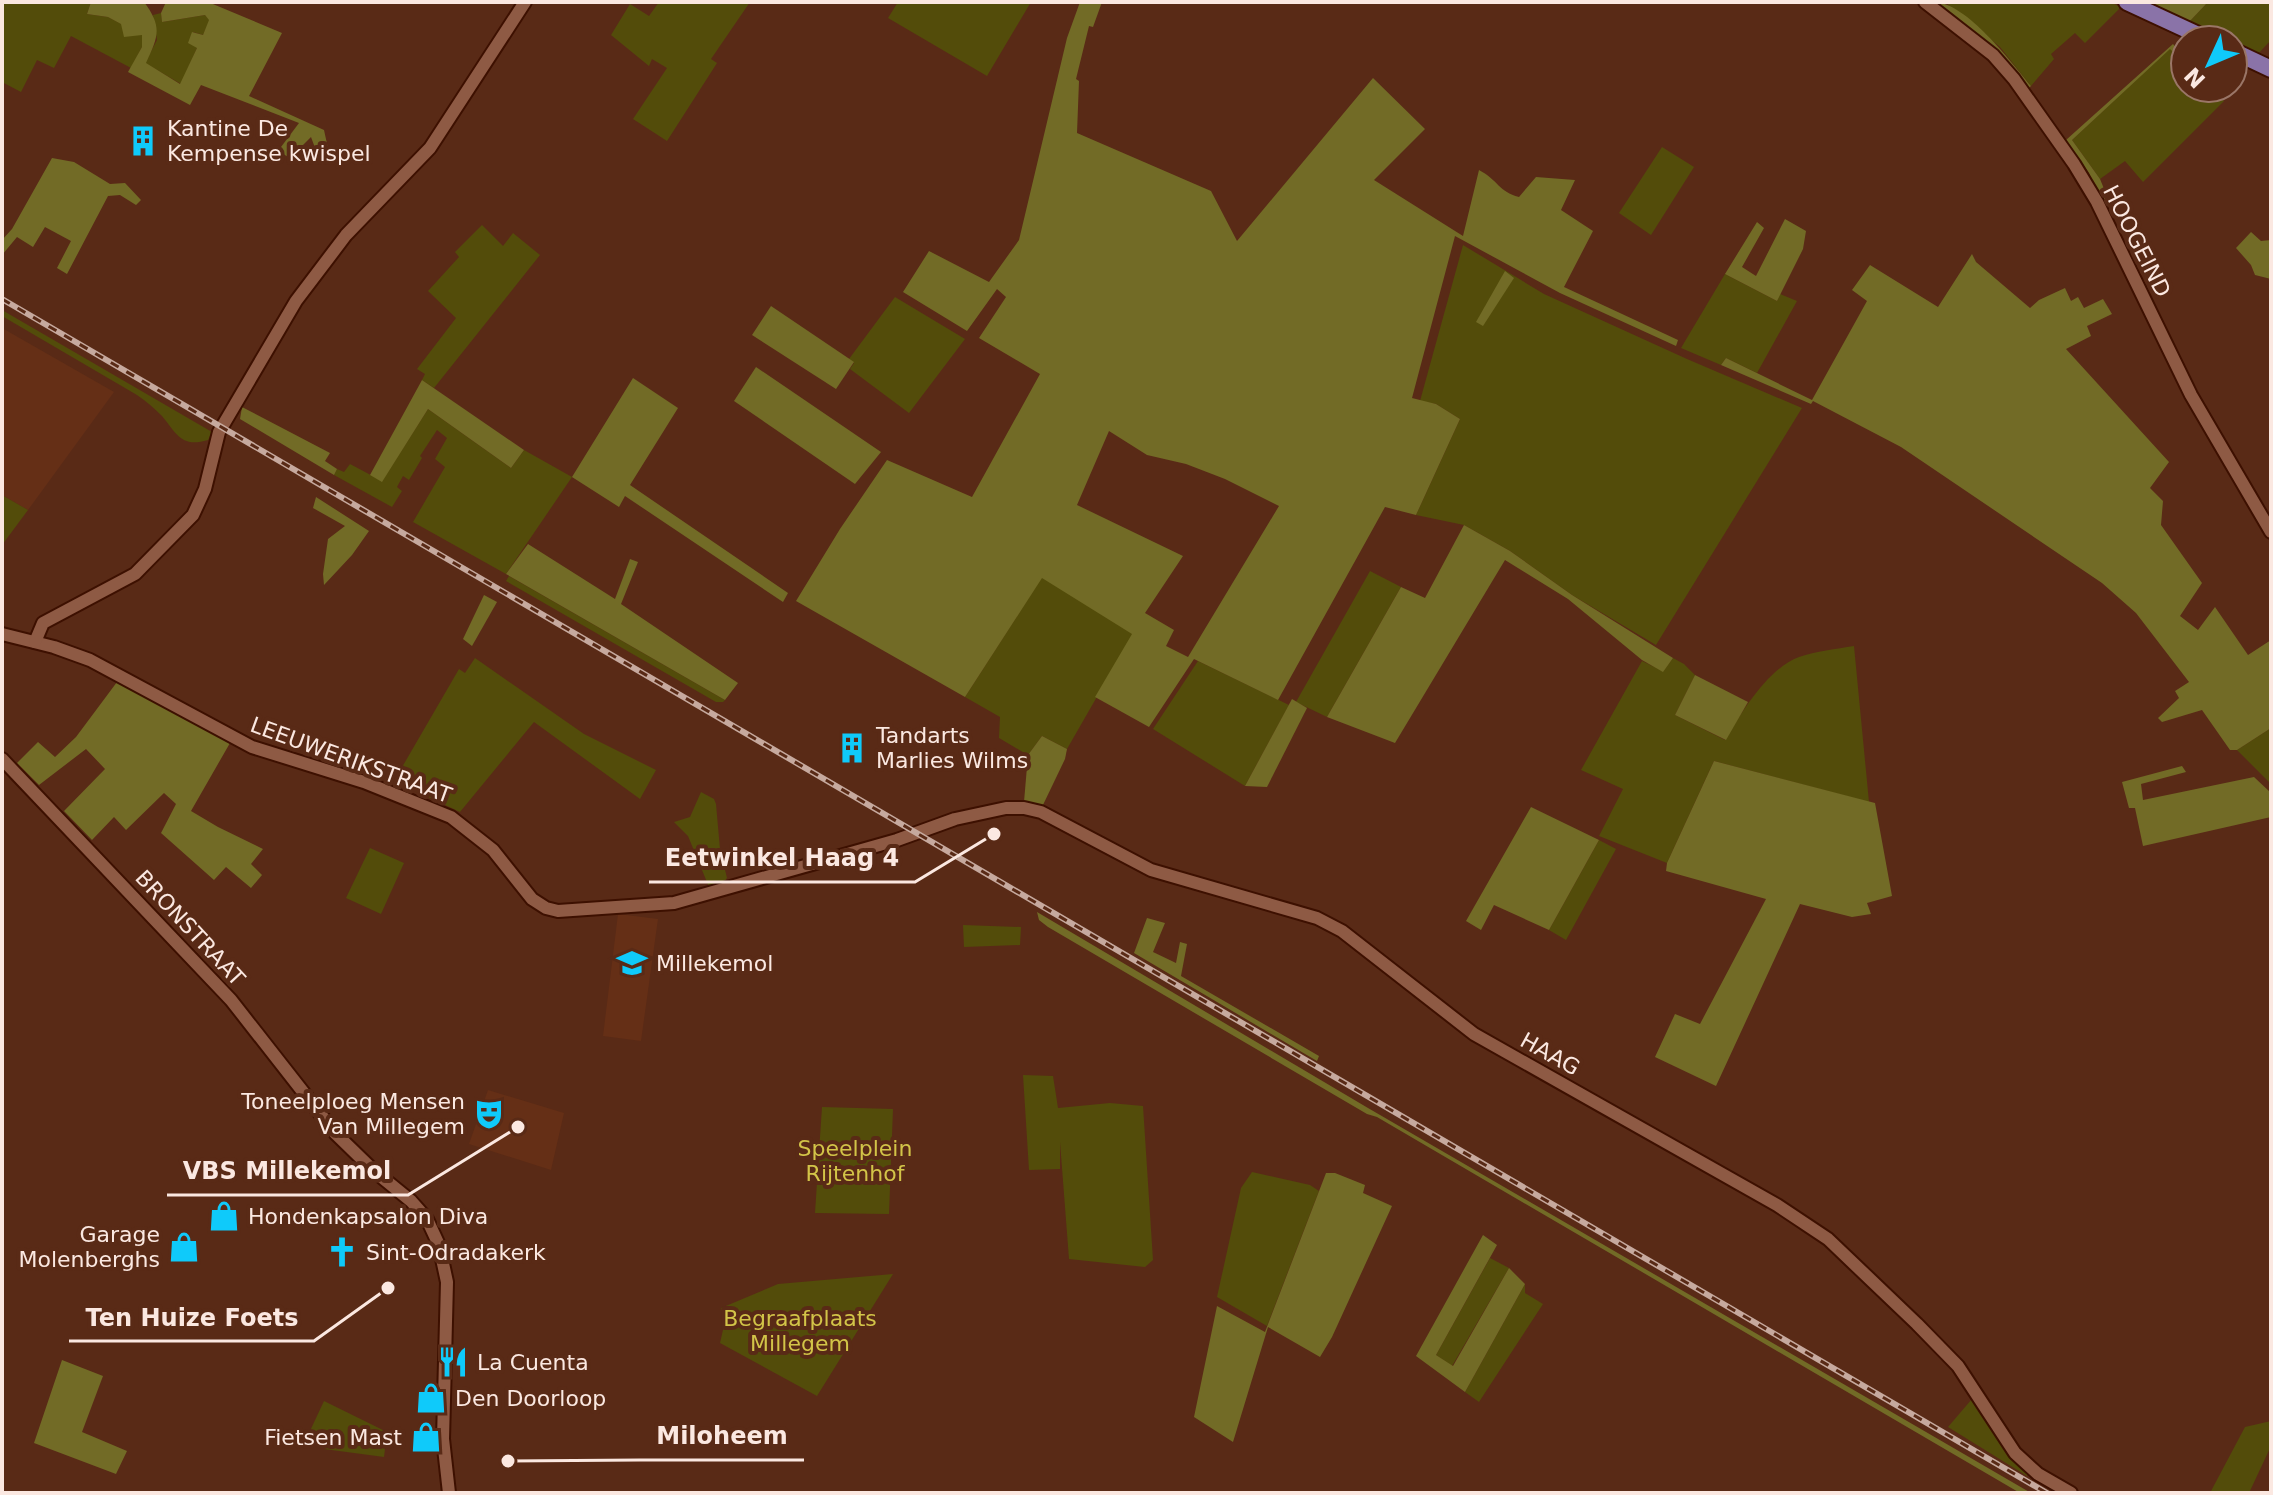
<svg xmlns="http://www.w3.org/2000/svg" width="2273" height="1495" font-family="'DejaVu Sans',sans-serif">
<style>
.built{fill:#652f16}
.green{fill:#534c0a}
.forest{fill:#726b26;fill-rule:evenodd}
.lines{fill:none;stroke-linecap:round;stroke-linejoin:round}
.minor-casing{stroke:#3d1000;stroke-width:16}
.major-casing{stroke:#3d1000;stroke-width:20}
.minor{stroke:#8e5a44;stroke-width:12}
.major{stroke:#8a73a8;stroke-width:16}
.rail-casing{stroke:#c6a99e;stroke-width:6}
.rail{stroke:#592a16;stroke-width:3;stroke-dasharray:9;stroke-linecap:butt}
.labels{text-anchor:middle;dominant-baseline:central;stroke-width:8;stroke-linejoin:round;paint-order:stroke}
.poi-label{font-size:22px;fill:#fbe8e1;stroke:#592a16;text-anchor:start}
.street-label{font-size:22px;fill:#fbe8e1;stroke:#592a16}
.park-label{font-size:22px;fill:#d2c448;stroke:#592a16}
.leader{fill:none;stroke:#fbe8e1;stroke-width:3}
.callout-dot{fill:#fbe8e1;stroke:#592a16;stroke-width:3}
.callout-label{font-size:24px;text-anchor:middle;font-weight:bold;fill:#fbe8e1;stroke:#592a16;stroke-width:8;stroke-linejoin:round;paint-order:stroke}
</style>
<rect width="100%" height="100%" fill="#592a16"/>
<g class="built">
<path d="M2,328L114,392L28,510L2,495Z"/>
<path d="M618,914L658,919L641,1041L603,1036Z"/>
<path d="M488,1090L564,1113L551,1170L469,1144Z"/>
</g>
<g class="green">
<path d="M2,2H91L87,14L108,17L143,35L142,47L131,68L71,36L54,68L37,60L21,92L2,82Z"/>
<path d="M659,2H750L711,59L717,63L667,141L633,119L667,68L652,59L649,66L611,35L630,4L649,16Z"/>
<path d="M898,2H1031L987,76L888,18Z"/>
<path d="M1945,2H2110L2121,7L2085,43L2075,33L2051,54L2054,59L2031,86L2000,47Z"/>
<path d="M2208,2H2271V40L2257,55L2233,43V40H2226L2189,22Z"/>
<path d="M161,13L162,22L205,15L210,20L203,35L193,32L197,48L181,84L145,63L157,40L153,15Z"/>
<path d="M2170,48L2185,63V88H2211L2224,101L2143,182L2125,161L2100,179L2072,140Z"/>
<path d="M1662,147L1694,167L1651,235L1619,213Z"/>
<path d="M482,225L503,246L513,233L540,255L434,388L422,380L425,374L417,369L456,318L428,291L459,257L455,252Z"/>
<path d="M1463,245L1544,294L1687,359L1802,408L1656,645L1572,595L1510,551L1464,525L1416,515L1460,419L1436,404L1420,401Z"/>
<path d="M1725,274L1777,301L1780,294L1797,301L1757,373L1726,358L1721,365L1681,348Z"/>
<path d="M895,297L965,339L909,413L850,369L854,363L849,359Z"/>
<path d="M2,310L212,432L208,440C181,448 177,434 162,416C154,408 146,401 137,395L2,316Z"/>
<path d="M428,409L511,468L524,450L572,477L506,574L413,522L445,467L435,459L447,438L437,430L420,456L422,458L409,480L403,476L397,487L402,491L392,507L334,475L337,469L344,472L350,464L382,481Z"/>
<path d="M2,495L28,510L2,545Z"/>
<path d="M1370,571L1401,587L1327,717L1296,702Z"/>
<path d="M509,576L725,700L723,702H716L506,581Z"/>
<path d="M1042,577L1133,634L1067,749L1042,736L1028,755L999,738L1000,717L965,697Z"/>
<path d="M1854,646L1869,802L1714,761L1667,863L1599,836L1623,789L1581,770L1642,661L1663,671L1673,658L1684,664L1695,675L1675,715L1725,740C1741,713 1768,668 1799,657C1816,651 1836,649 1854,646Z"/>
<path d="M475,658L584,734L656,770L640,799L534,722L460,812L394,781L459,669L465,673Z"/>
<path d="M1198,661L1289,705L1245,786L1153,729Z"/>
<path d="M2271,728V784L2237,750Z"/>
<path d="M701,792L714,799L716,804L720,849L727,878L722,884L709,887L688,836L674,822L690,817Z"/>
<path d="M1599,840L1616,849L1566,940L1549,930Z"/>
<path d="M370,848L404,863L381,914L346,898Z"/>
<path d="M963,925L1021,927L1020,945L964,947Z"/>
<path d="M1023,1075L1053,1076L1058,1108L1110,1103L1143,1106L1153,1260L1145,1267L1069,1259L1060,1142V1169L1029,1170Z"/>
<path d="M822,1107L893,1109L889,1214L815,1213Z"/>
<path d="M1252,1172L1310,1185L1319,1191L1267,1326L1217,1297L1241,1188Z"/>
<path d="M1490,1258L1509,1268L1452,1366L1436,1355Z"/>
<path d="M893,1274L817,1396L720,1343L725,1321L721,1308L778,1284Z"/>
<path d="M1525,1284V1293L1543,1304L1479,1402L1465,1392Z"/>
<path d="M1972,1399L2008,1452L2029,1471L2027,1476L1948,1427Z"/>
<path d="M324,1401L387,1432L384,1457L324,1449L313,1444L309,1433Z"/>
<path d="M2271,1421V1446L2249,1493H2210L2245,1427Z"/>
</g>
<g class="forest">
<path d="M91,2H144C163,27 158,37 146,63L180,84L197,48L188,43L192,32L203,35L209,20L205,15L162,22L161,13L166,2H208L282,33L249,96L324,130L329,153L318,156L311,137L290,158L278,151L299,123L201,85L190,105L128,72L142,47V35L124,37L121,24L108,17L87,14Z"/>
<path d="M1080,2H1102L1093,27L1089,26L1076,79L1079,81L1077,133L1211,191L1237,241L1373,78L1425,129L1374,180L1463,236L1479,170C1498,180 1499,192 1519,197L1536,177L1575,180L1561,210L1593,231L1564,287L1678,340L1676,346L1560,293L1455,236L1412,398L1436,404L1460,419L1416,515L1385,507L1278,700L1194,659L1149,727L1095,697L1132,634L1042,578L965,697L796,601L840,529L887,460L972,497L1040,374L979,338L1006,297L997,289L967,331L903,292L929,251L989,282L1019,240L1067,38ZM1109,431L1147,455L1186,464L1225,479L1279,506L1188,657L1166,646L1174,630L1145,613L1183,556L1077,505Z"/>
<path d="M1934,2C1966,2 2012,63 2031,86L2028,89L1997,51Z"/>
<path d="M2146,2H2208L2189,22Z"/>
<path d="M2173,44L2185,58V63L2170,49L2072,140L2100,179L2109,201L2102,204L2089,173L2066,140Z"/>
<path d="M52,158L74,162L110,184L125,183L141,200L136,205L120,195L108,196L67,274L57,268L71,241L45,227L33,247L17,237L2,255V240L12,229Z"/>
<path d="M1785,219L1806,231L1803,249L1777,301L1725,274L1757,222L1764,228L1742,267L1756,276Z"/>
<path d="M2251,232L2261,241L2271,240V279L2255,275L2251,265L2236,248Z"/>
<path d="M1972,254L1976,262L2030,308L2039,300L2065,288L2071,301L2078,297L2084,308L2103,299L2112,314L2087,326L2091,336L2066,349L2169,462L2150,488L2163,501L2161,525L2202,583L2180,616L2198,630L2215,607L2248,655L2271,640V728L2237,750H2230L2202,710L2162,722L2158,718L2179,698L2175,691L2189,682L2136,613L2102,583L1901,447L1813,401L1811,404L1721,365L1726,358L1812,400L1867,301L1852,290L1870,265L1938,307Z"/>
<path d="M1505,271L1514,278L1483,326L1476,322Z"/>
<path d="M771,306L854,362L836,389L752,335Z"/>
<path d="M756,367L881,452L855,484L734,401Z"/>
<path d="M633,378L678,408L630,485L788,593L783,602L625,496L619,507L572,477Z"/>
<path d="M422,380L524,450L511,468L428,409L382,482L370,475Z"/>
<path d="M242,407L330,453L325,461L337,469L334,475L240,419Z"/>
<path d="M316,497L369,531L352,555L324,585L323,574L328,539L345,526L313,508Z"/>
<path d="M1464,525L1510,551L1572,595L1673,658L1663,672L1642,660L1568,599L1505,560L1395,743L1327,717L1401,587L1425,598Z"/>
<path d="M528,544L615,599L630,559L638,562L621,604L738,683L725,700L506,574Z"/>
<path d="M484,595L497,602L472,646L463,639Z"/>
<path d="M1695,675L1748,702L1726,740L1675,715Z"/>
<path d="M117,682L230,743L191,811L218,827L263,849L251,864L262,875L251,888L226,867L214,880L161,833L176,804L164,793L126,830L114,817L92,840L64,811L105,769L86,749L39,785L17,763L38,742L55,757L76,737Z"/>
<path d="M1292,699L1307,708L1267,787L1245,786Z"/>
<path d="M1042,736L1067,749L1065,759L1042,807L1024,802L1028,755Z"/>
<path d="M1714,761L1875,803L1892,896L1867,903L1871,914L1852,917L1800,904L1716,1086L1655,1057L1675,1014L1700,1024L1766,899L1666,871L1667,863Z"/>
<path d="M2182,766L2186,772L2141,784L2143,800L2254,777L2271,793V817L2143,846L2135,808H2129L2122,782Z"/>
<path d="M1531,807L1599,840L1549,930L1494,905L1481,930L1466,921Z"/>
<path d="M1037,912L1368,1108L2031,1493H2020L1377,1117L1367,1114L1048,927L1039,920Z"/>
<path d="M1147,918L1165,923L1153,952L1176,963L1180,942L1187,944L1181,976L1319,1056L1317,1061L1134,953Z"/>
<path d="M1326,1173H1335L1365,1185L1363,1193L1392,1206L1332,1337L1320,1357L1268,1327L1233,1442L1194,1417L1217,1306L1265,1332Z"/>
<path d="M1483,1235L1497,1245L1436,1355L1453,1366L1509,1268L1525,1284L1465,1392L1416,1356Z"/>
<path d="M62,1360L103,1376L82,1432L127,1451L116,1474L34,1443Z"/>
</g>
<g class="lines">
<g class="minor-casing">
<g id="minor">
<path d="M1925,2L1993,55L2014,79L2074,164L2097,202L2191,395L2271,532"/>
<path d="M2,634L54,647L90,660L252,747L364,782L451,817L493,850L532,899L546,908L558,911L674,903L897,840L955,819L1006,808H1024L1041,812L1151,870L1317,918L1342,931L1474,1034L1777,1205L1828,1239L1917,1324L1958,1366L2015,1453L2038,1474L2071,1493"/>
<path d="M35,642L43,623L135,574L193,515L205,489L219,432L296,301L346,235L430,148L525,2"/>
<path d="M2,759L231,1000L336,1134L373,1170L411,1201L427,1219L439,1245L447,1282L443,1439L449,1493"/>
</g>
</g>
<g class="major-casing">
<g id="major">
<path d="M2127,2L2209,40"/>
<path d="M2233,51L2271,69"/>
</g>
</g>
<use href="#minor" class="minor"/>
<use href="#major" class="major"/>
<g class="rail-casing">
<path id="rail" d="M2,299L2047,1493"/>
</g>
<use href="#rail" class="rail"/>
</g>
<defs>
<g id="building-bare" transform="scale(2.4)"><path d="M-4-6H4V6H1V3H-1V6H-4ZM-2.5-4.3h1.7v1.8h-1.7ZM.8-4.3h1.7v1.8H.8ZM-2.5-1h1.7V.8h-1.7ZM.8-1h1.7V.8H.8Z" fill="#0fcafa" stroke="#592a16" stroke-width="2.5" paint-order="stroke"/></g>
<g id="school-bare" transform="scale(2.4)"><path d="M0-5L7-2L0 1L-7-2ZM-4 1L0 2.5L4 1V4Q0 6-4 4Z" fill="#0fcafa" stroke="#592a16" stroke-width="2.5" paint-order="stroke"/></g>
<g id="theatre-bare" transform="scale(2.4)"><path d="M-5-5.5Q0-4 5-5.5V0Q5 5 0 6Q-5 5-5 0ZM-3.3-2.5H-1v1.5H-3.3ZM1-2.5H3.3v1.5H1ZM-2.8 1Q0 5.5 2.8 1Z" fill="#0fcafa" stroke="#592a16" stroke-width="2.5" paint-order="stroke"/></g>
<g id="shop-bare" transform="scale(2.4)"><path d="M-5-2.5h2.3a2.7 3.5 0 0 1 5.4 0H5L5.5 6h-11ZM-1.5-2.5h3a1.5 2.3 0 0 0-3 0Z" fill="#0fcafa" stroke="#592a16" stroke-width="2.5" paint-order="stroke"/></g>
<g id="church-bare" transform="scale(2.4)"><path d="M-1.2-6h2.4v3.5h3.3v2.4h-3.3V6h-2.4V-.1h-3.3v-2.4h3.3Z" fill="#0fcafa" stroke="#592a16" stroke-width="2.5" paint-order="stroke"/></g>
<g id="restaurant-bare" transform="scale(2.4)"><path d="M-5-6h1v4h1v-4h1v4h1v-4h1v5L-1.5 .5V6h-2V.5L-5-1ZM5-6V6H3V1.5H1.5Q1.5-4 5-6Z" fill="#0fcafa" stroke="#592a16" stroke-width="2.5" paint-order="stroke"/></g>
</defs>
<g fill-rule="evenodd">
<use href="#building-bare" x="143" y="141"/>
<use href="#building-bare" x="852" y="748"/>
<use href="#school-bare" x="632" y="963"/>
<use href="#theatre-bare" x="489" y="1114"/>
<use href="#shop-bare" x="224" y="1216"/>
<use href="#shop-bare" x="184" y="1247"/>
<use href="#church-bare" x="342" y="1252"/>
<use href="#restaurant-bare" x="453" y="1362"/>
<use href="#shop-bare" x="431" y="1398"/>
<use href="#shop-bare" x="426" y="1437"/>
</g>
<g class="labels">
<g class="poi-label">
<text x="167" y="128">Kantine De<tspan x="167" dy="25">Kempense kwispel</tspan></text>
<text x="876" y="735">Tandarts<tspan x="876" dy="25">Marlies Wilms</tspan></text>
<text x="656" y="963">Millekemol</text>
<text x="465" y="1101" text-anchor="end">Toneelploeg Mensen<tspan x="465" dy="25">Van Millegem</tspan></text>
<text x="248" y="1216">Hondenkapsalon Diva</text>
<text x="160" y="1234" text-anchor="end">Garage<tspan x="160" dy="25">Molenberghs</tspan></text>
<text x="366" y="1252">Sint-Odradakerk</text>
<text x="477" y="1362">La Cuenta</text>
<text x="455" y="1398">Den Doorloop</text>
<text x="402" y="1437" text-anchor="end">Fietsen Mast</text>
</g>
<g class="street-label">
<text transform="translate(2137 241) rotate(63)">HOOGEIND</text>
<text transform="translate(351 760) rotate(20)">LEEUWERIKSTRAAT</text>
<text transform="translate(190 928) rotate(47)">BRONSTRAAT</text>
<text transform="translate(1550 1054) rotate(29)">HAAG</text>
</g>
<g class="park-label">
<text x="855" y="1148">Speelplein<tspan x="855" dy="25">Rijtenhof</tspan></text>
<text x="800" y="1318">Begraafplaats<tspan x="800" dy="25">Millegem</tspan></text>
</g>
</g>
<path class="leader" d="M994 834L915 882H649M518 1127L408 1195H167M388 1288L314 1341H69M508 1461L640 1460H804"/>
<g class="callout-dot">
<circle cx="994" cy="834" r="8"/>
<circle cx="518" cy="1127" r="8"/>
<circle cx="388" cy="1288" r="8"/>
<circle cx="508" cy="1461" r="8"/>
</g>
<g class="callout-label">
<text x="782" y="866">Eetwinkel Haag 4</text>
<text x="287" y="1179">VBS Millekemol</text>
<text x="192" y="1326">Ten Huize Foets</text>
<text x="722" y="1444">Miloheem</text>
</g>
<rect width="2273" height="1495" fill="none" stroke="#fbe8e1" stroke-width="8"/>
<g transform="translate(2209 64) rotate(226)"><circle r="38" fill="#592a16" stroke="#9a7667" stroke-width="2"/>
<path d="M0-6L14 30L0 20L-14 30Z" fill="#0fcafa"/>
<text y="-12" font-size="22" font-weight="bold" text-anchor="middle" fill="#fbe8e1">N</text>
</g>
</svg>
